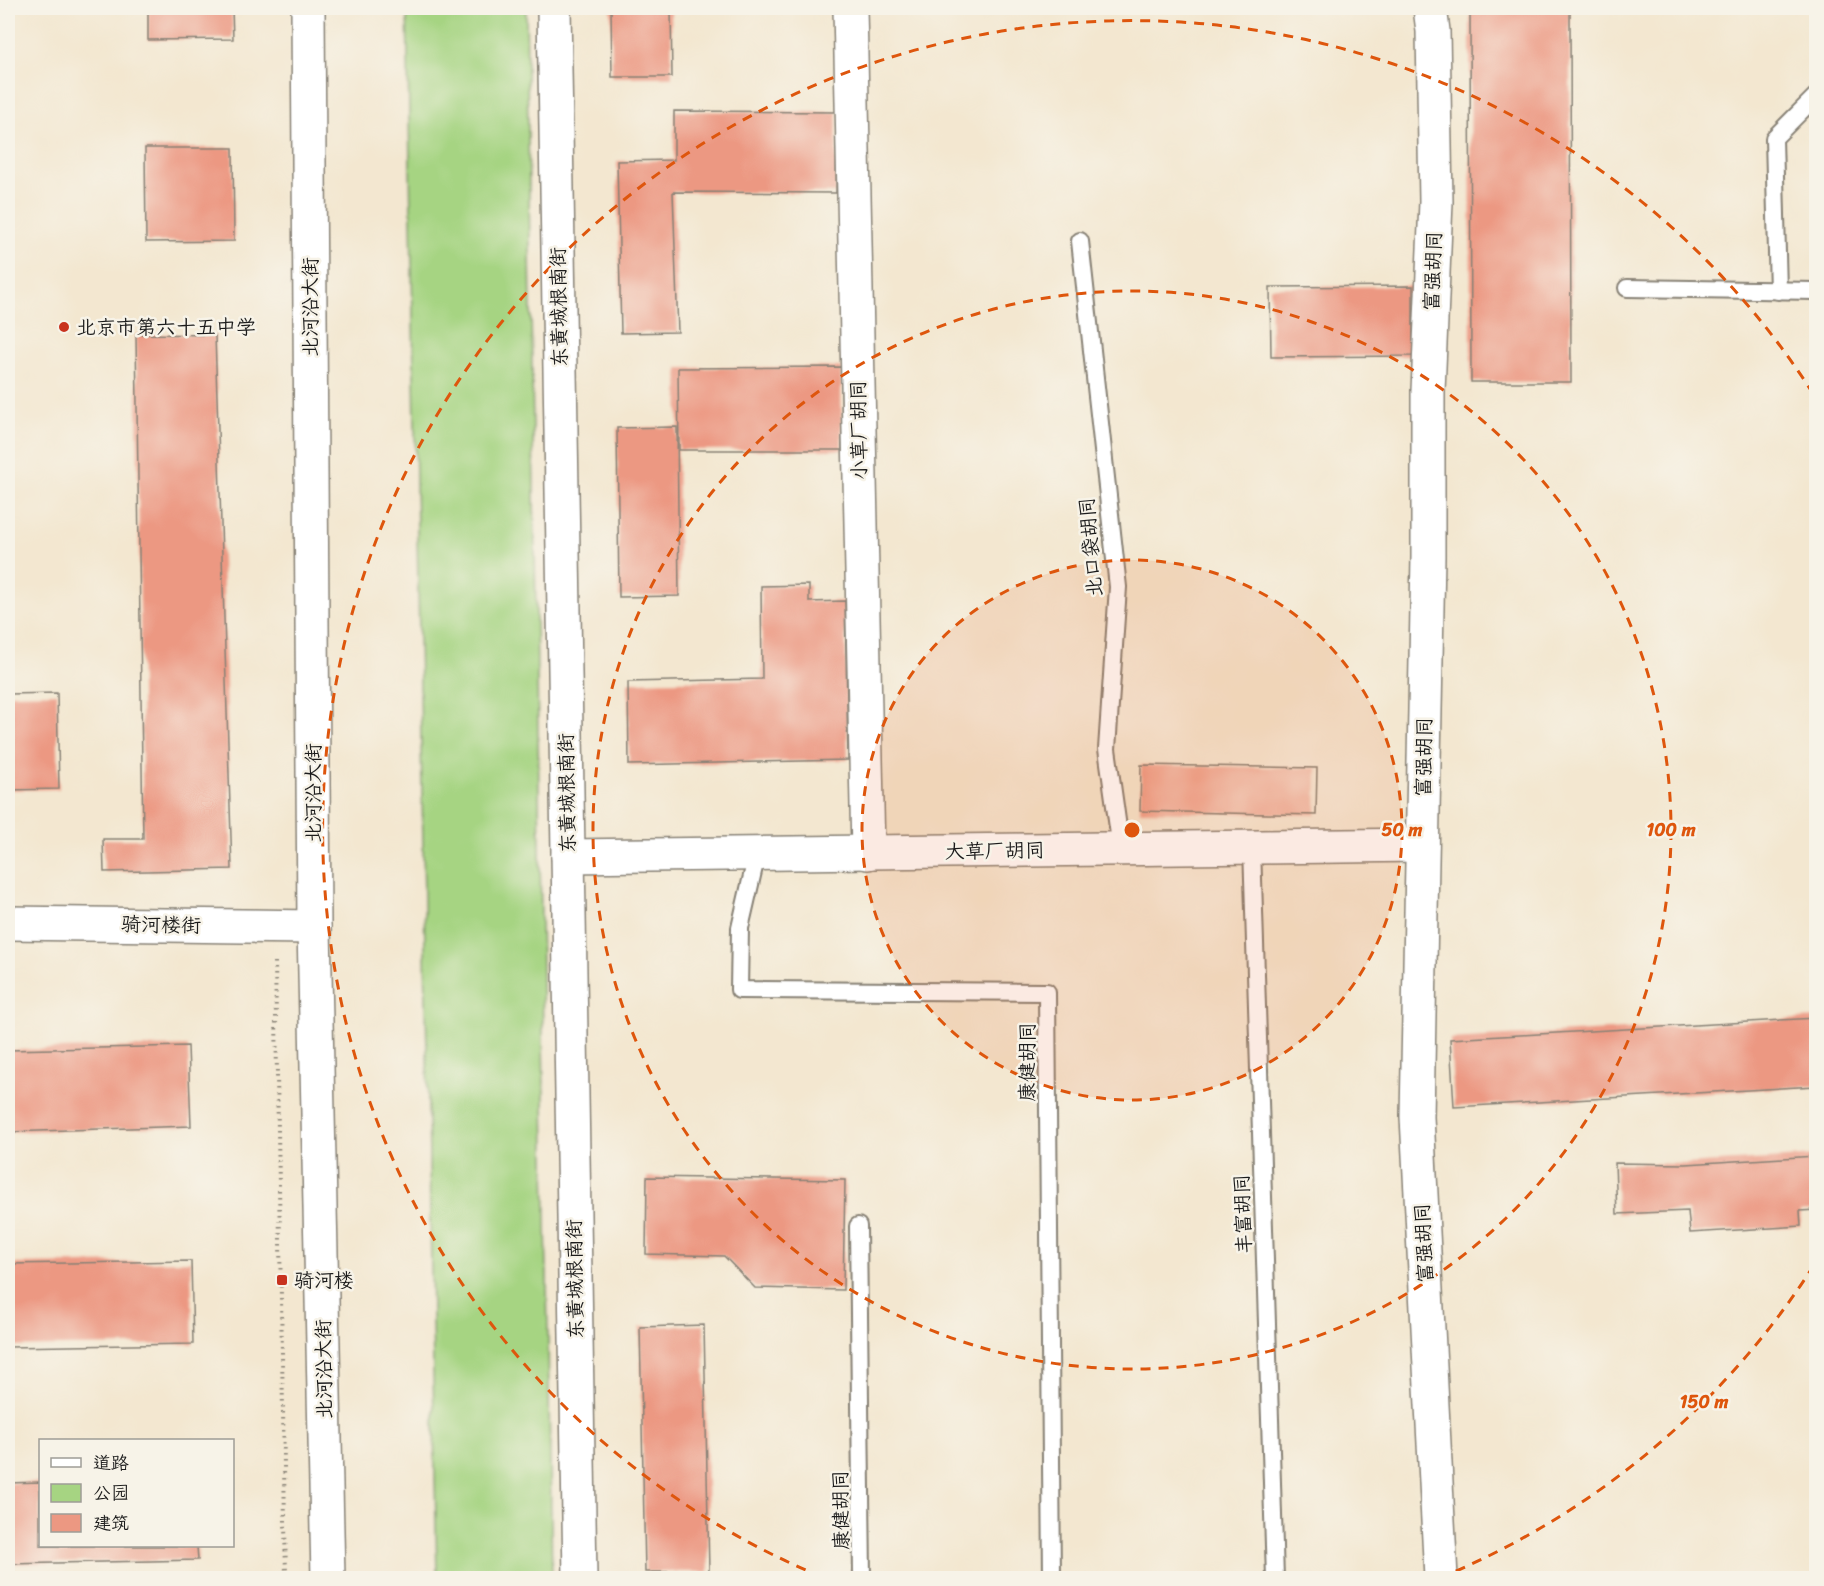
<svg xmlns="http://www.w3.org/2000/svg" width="1824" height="1586" font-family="Sriracha,'LXGW WenKai TC',sans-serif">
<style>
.green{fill:#a6d482;stroke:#61784f;stroke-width:1.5}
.building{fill:#ec9882}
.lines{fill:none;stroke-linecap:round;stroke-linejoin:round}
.lane-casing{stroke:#888276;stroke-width:20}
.street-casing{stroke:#888276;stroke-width:36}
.secondary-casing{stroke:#888276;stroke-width:36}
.path{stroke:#888276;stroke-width:4;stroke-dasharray:1.5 4.5;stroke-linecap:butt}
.lane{stroke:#fff;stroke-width:16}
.street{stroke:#fff;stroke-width:33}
.secondary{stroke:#fff;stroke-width:33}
.ring{fill:none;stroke:#de560d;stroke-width:3;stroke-dasharray:10 8}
.poi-dot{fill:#c8321e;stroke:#f7f3e8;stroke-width:2}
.labels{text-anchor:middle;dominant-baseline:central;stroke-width:5;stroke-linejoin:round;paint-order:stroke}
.street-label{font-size:20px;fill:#1c1c1c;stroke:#f7f3e8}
.poi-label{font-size:20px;fill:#1c1c1c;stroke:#f7f3e8;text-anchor:start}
.centre{fill:#de560d;stroke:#f7f3e8;stroke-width:3}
.ring-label{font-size:18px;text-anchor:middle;font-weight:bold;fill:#de560d;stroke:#f7f3e8;stroke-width:5;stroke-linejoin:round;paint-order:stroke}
</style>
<rect width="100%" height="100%" fill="#f7f3e8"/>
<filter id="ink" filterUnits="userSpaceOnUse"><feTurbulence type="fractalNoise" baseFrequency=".0167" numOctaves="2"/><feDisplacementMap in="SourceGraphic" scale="12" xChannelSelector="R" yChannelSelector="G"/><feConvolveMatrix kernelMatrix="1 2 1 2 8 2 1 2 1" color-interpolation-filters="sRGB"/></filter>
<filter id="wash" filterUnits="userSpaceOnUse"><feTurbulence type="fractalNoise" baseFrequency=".008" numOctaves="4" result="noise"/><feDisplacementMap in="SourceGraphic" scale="24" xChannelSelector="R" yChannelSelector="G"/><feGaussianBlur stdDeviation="1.35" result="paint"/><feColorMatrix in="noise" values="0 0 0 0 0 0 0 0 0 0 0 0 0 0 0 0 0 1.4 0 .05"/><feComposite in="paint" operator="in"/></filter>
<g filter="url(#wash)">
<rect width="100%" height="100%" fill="#f3e7d0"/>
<path class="green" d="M407,8H526L552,1578H437Z"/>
<g id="blocks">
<g class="building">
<path d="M148,8H232L233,39L148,40Z"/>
<path d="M611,8H671L672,77H612Z"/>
<path d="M1470,8H1570L1571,382H1471Z"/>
<path d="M674,111L837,112L836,193L673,192L678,332L621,333L617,161L674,160Z"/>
<path d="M145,148H233L234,241L146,242Z"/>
<path d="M1413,286V356L1271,357L1270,287Z"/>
<path d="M136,334L215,335L232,869L104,872L103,839H143Z"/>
<path d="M841,367L842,450H679L678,368Z"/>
<path d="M677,427L679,596L619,597L617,428Z"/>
<path d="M809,585V602L845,601L848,760L629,765L628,682L762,679L761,586Z"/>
<path d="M57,693L59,789L8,790V694Z"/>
<path d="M1141,765L1317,768L1316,815L1140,811Z"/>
<path d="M1816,1018V1086L1454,1107L1450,1039Z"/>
<path d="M188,1046L191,1126L8,1132V1050Z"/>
<path d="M1816,1156V1210L1800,1211L1801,1226L1690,1233L1688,1211L1617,1214L1615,1163L1686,1164Z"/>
<path d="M647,1177L845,1180L843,1290L755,1288L724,1256L646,1254Z"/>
<path d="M191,1261L193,1344L8,1347V1264Z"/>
<path d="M704,1325L709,1572H645L640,1327Z"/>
<path d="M40,1482V1546H197L198,1560L8,1564V1483Z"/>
</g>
</g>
</g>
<g filter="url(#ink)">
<use href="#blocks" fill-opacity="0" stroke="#888276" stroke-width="1.5"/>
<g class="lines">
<g class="lane-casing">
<g id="lane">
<path d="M1080,241L1118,587L1107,749L1121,849"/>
<path d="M1627,288L1816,291"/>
<path d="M1778,291L1774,138L1816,96"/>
<path d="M1252,847L1275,1578"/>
<path d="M757,854L740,928L739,990L1047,992L1052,1578"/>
<path d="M858,1226L862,1578"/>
</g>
</g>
<g class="street-casing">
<g id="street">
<path d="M554,8L580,1578"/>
<path d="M850,8L868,853"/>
<path d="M1430,8L1433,31L1436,202L1428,391V557L1417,1117L1441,1578"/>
<path d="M568,856L1422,845"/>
<path d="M8,923L314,927"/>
</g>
</g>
<g class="secondary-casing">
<path id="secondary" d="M308,8L314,927L328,1578"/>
</g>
<path class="path" d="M275,962L286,1578"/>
<use href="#lane" class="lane"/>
<use href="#street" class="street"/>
<use href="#secondary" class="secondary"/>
</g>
</g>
<circle cx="1132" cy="830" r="270" fill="#de560d" fill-opacity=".12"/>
<g class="ring">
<circle cx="1132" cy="830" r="270"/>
<circle cx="1132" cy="830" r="539"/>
<path d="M1814 1265A809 809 0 0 1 1442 1577M822 1577A809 809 0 1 1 1814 395"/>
</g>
<g class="poi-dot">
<circle cx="64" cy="327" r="6"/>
<rect x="276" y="1274" width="12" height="12" rx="3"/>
</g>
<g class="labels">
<g class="street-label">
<text transform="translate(1433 271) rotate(-88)">富强胡同</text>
<text transform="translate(310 307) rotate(-90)">北河沿大街</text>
<text transform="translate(559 307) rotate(-91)">东黄城根南街</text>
<text transform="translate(859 430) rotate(-91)">小草厂胡同</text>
<text transform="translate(1091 547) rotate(-95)">北口袋胡同</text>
<text transform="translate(1424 757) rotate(-89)">富强胡同</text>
<text transform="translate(313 793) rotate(-90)">北河沿大街</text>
<text transform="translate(567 793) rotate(-91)">东黄城根南街</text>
<text transform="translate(995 851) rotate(-1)">大草厂胡同</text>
<text transform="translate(161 925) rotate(1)">骑河楼街</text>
<text transform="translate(1027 1062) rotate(-90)">康健胡同</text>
<text transform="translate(1243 1214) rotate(-92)">丰富胡同</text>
<text transform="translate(1424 1243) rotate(-93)">富强胡同</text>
<text transform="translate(575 1279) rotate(-91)">东黄城根南街</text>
<text transform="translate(324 1369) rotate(-91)">北河沿大街</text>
<text transform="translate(841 1510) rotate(-91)">康健胡同</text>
</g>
<g class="poi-label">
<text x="76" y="327">北京市第六十五中学</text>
<text x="294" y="1280">骑河楼</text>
</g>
</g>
<circle cx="1132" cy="830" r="9" class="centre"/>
<g class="ring-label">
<text x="1402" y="836">50 m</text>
<text x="1671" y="836">100 m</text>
<text x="1704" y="1408">150 m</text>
</g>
<rect width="1824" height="1586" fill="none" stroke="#f7f3e8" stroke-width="30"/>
<rect x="39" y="1439" width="195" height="108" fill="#f7f3e8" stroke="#9f9d96" stroke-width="1.5"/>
<rect x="51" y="1458" width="30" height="9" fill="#ffffff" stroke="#9f9d96" stroke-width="1.5"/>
<text x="93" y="1469" font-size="18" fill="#1c1c1c">道路</text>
<rect x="51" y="1484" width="30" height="18" fill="#a6d482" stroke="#9f9d96" stroke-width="1.5"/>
<text x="93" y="1499" font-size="18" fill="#1c1c1c">公园</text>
<rect x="51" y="1514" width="30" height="18" fill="#ec9882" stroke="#9f9d96" stroke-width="1.5"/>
<text x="93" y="1529" font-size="18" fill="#1c1c1c">建筑</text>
</svg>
